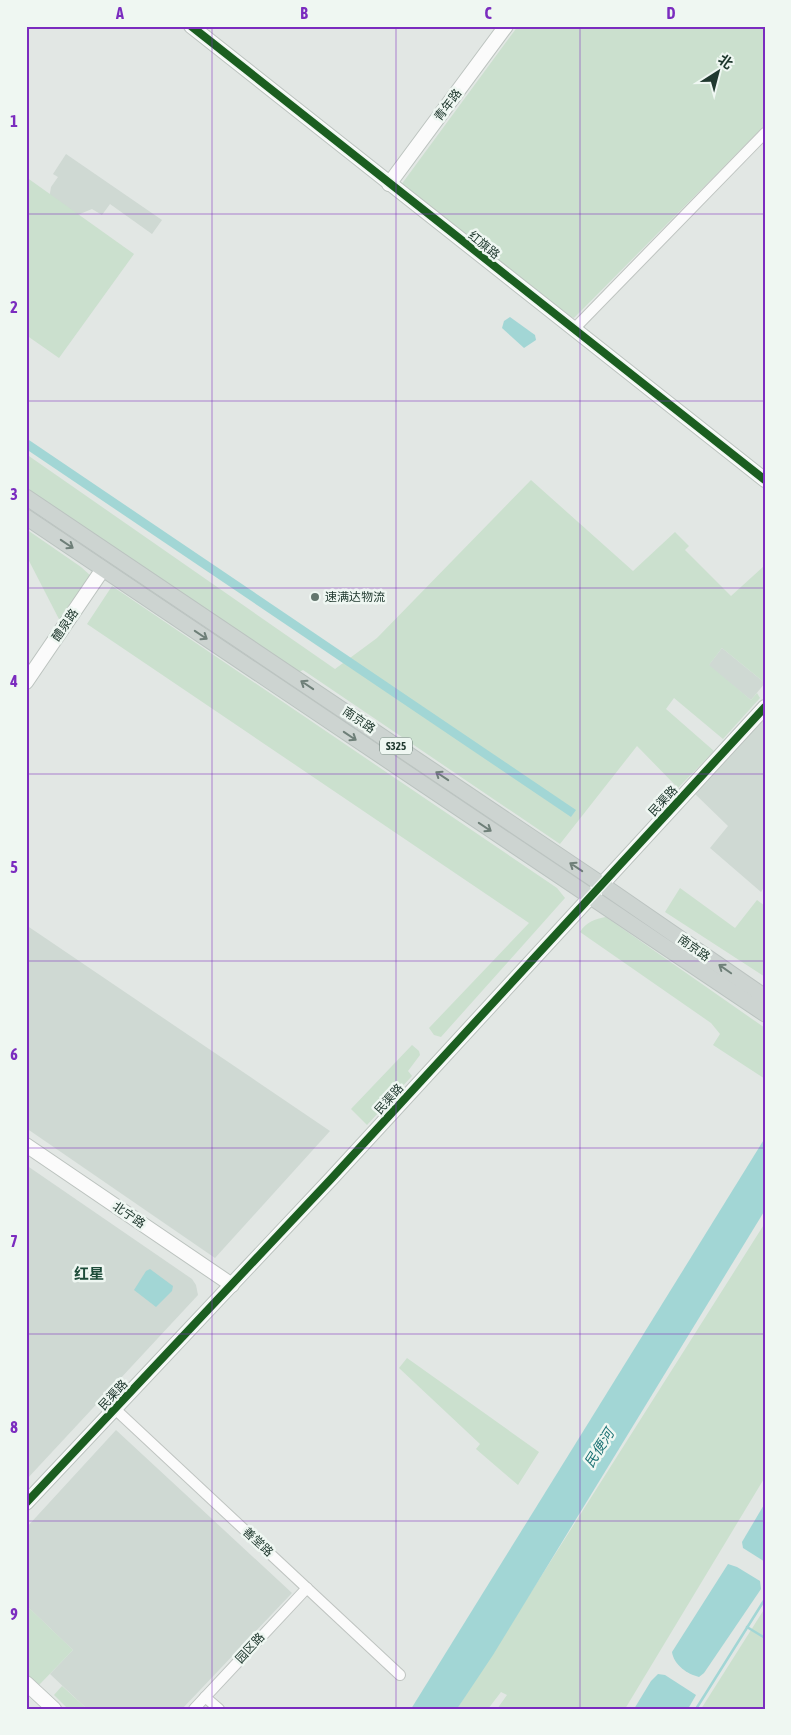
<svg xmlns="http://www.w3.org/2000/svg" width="791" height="1735" font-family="'Asap Condensed','Noto Sans SC',sans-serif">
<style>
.built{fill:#cfd9d3}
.green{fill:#cbe0ce}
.water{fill:#a2d6d5}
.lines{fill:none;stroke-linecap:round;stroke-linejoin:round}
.stream{stroke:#a2d6d5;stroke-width:2.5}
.street-casing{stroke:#bfc4c1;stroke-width:12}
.secondary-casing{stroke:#bcc3bf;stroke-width:16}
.primary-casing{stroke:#bbc3c0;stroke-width:17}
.street{stroke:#fbfbfb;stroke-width:10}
.secondary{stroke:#fbfbfb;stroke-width:14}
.primary{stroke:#cdd4d1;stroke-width:15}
.cycleway-casing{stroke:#eff7f2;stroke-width:11}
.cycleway{stroke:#1b5e20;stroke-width:8}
.oneway{stroke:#6e7f78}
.grid{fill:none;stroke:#7b2cbf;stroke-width:1;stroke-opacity:0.55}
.poi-dot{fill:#64766e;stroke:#eff7f2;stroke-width:2}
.labels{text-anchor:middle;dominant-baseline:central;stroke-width:5;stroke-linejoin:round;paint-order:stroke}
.shield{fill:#eff7f2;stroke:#5e726a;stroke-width:1}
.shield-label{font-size:11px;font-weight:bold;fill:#20392f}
.street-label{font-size:12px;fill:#20392f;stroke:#eff7f2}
.poi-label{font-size:12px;fill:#20392f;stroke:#eff7f2;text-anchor:start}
.water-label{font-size:14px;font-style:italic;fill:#1c7274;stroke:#eff7f2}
.quarter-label{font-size:15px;font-weight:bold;fill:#1d4b39;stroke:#eff7f2}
.neatline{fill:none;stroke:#7b2cbf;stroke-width:2}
.grid-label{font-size:16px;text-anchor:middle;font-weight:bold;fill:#7b2cbf}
</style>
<rect width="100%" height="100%" fill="#e2e7e4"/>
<g class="built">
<path d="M66,154L162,220L152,234L110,204L102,215L92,209L63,221L49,199L51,187L58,177L53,174Z"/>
<path d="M722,648L765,683L751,700L708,666Z"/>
<path d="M765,718V886L761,892L710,848L728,826L694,793Z"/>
<path d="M26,925L330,1131L215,1258L26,1128Z"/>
<path d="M26,1165L192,1279L196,1285L198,1295L26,1480Z"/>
<path d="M116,1430L292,1593L182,1709H87L50,1674L73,1650L26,1605V1528Z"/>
</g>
<g class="green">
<path d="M518,26H765V125L574,318L569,316L401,185Z"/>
<path d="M26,177L134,254L59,358L26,335Z"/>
<path d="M26,454L335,669L377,638L531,480L633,571L675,532L689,546L685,550L731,596L765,565V683L722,648L709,665L751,700L757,693L760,698L723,739L674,698L666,709L714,751L678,788L637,746L560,844L303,670L299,672L26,488Z"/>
<path d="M26,529L81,567L92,577L61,623L26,555Z"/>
<path d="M112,586L557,888L565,898L441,1037L434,1035L429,1028L529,923L87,624Z"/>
<path d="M680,888L735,928L757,900L765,906V977L665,912Z"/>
<path d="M606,917L765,1028V1079L713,1045L720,1034L711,1023L580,932C586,922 595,919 606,917Z"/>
<path d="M412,1045L419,1051L420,1055L408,1071L412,1076L367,1125L351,1109Z"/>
<path d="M765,1223V1477L625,1709H497L507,1695L501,1692L488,1709H457Z"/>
<path d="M407,1358L539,1452L518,1485L476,1449L480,1444L399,1368Z"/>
<path d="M26,1605L73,1650L39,1685L26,1673Z"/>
<path d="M765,1608V1709H701Z"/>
<path d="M62,1686L87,1709H68L54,1695Z"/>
</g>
<g class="water">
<path d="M510,317L535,335L536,340L524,348L502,328L504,321Z"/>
<path d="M26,438L576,810L571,817L26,449Z"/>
<path d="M765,1138V1210L493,1655L457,1709H411Z"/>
<path d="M150,1269L173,1286L172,1291L156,1307L134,1290L146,1271Z"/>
<path d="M765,1503V1562L743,1548L742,1542Z"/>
<path d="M728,1564L737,1567L760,1581L761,1589L704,1673L699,1677C687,1674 674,1665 672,1652Z"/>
<path d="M658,1674L665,1675L696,1695L688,1709H634L651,1681Z"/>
</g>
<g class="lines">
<g class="stream">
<path d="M747,1627L765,1638"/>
<path d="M696,1709L765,1599"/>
</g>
<g class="street-casing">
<g id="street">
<path d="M573,330L765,133"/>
<path d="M115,1409L400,1675"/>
<path d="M205,1697L219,1709"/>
<path d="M194,1709L307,1588"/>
</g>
</g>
<g class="secondary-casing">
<g id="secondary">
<path d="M191,26L765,480"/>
<path d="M389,184L506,26"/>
<path d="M26,682L103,569"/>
<path d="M26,1145L232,1285"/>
<path d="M26,1503L331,1179L765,707"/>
<path d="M26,1683L54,1709"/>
</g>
</g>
<g class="primary-casing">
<g id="primary">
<path d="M26,497L601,884L765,997"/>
<path d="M26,517L765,1014"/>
</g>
</g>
<use href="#street" class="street"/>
<use href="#secondary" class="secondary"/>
<use href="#primary" class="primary"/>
<g class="cycleway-casing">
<g id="cycleway">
<path d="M191,26L765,480"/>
<path d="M26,1503L331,1179L765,707"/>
</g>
</g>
<use href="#cycleway" class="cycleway"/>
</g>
<defs><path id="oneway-shaft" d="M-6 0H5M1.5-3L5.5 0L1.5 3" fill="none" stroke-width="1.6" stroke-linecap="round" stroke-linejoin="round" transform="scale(1.25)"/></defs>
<g class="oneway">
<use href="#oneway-shaft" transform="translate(67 544) rotate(34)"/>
<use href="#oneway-shaft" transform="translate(201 635) rotate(34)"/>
<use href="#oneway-shaft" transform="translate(307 685) rotate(-146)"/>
<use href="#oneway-shaft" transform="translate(350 736) rotate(34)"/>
<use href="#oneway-shaft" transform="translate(442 776) rotate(-146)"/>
<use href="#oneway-shaft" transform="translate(485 827) rotate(34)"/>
<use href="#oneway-shaft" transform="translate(576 867) rotate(-146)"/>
<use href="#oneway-shaft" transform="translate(725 969) rotate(-145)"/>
</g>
<path class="grid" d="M212,26V1709M396,26V1709M580,26V1709M26,214H765M26,401H765M26,588H765M26,774H765M26,961H765M26,1148H765M26,1334H765M26,1521H765"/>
<circle class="poi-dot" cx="315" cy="597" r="5"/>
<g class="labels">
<rect class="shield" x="380" y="737.5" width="32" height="17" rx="4"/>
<g class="shield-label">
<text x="396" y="746">S325</text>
</g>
<g class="street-label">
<text transform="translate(448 105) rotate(-53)">青年路</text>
<text transform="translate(484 245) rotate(39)">红旗路</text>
<text transform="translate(65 625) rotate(-56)">醴泉路</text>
<text transform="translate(359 720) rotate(34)">南京路</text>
<text transform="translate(663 801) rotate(-47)">民渠路</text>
<text transform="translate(694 948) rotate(35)">南京路</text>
<text transform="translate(389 1099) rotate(-48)">民渠路</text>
<text transform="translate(129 1215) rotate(34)">北宁路</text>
<text transform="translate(113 1395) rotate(-47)">民渠路</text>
<text transform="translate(258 1542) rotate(43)">善堂路</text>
<text transform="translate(250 1648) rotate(-47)">园区路</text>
</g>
<g class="poi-label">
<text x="325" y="597">速满达物流</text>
</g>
<g class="water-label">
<text transform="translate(599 1448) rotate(-58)">民便河</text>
</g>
<g class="quarter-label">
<text x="89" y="1273">红星</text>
</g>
</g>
<rect width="791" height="1735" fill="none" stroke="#eff7f2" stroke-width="55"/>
<g transform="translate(718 72) rotate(36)" stroke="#eff7f2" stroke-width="4" paint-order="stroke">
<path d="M0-4L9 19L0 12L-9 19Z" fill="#20392f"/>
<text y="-8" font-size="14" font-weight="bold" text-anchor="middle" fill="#20392f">北</text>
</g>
<rect x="28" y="28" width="736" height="1680" class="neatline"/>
<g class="grid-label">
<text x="120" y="19">A</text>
<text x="304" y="19">B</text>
<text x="488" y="19">C</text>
<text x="671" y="19">D</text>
<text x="14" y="127">1</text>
<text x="14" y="313">2</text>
<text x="14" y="500">3</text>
<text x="14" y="687">4</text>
<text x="14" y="873">5</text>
<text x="14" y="1060">6</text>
<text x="14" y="1247">7</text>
<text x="14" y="1433">8</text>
<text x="14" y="1620">9</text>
</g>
</svg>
